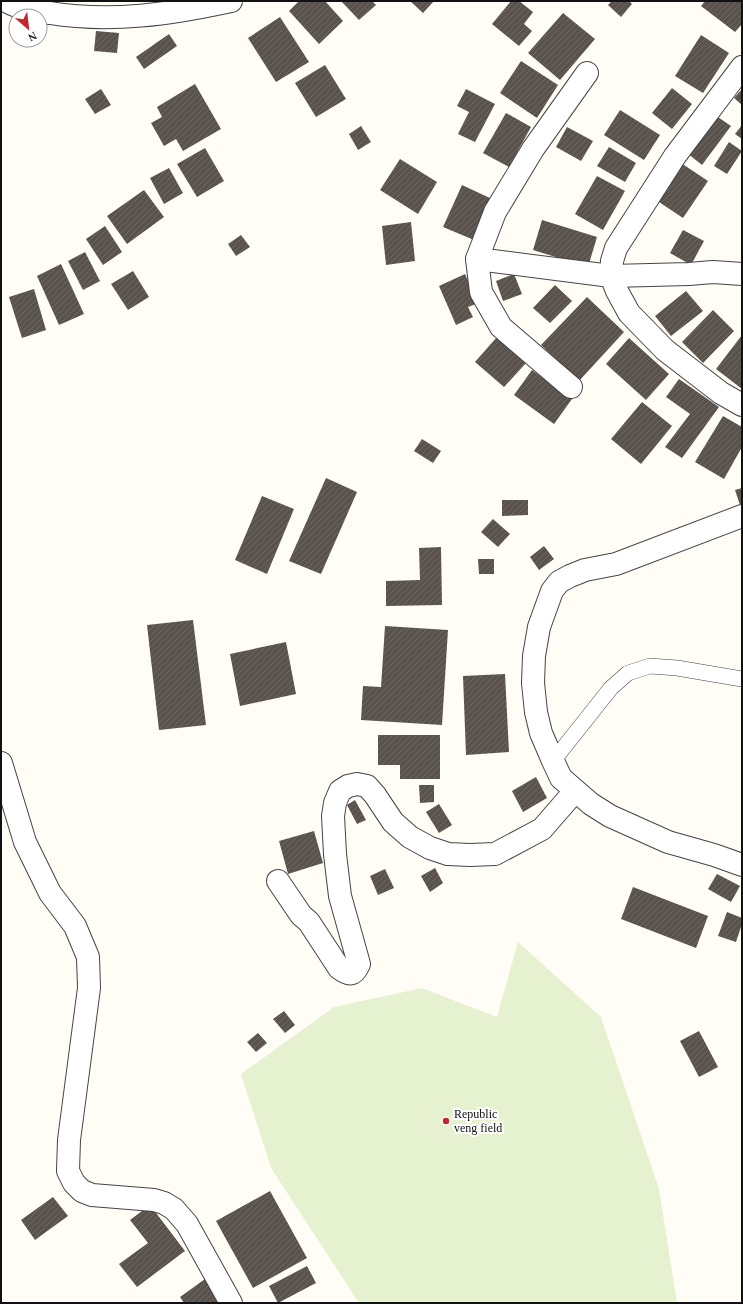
<svg xmlns="http://www.w3.org/2000/svg" width="743" height="1304" font-family="'Times New Roman',serif">
<style>
.pitch{fill:#e6f2cf}
.building{fill:url(#building-hatch)}
.lines{fill:none;stroke-linecap:round;stroke-linejoin:round}
.lane-casing{stroke:#444;stroke-width:16}
.street-casing{stroke:#444;stroke-width:24}
.lane{stroke:#fff;stroke-width:15}
.street{stroke:#fff;stroke-width:22}
.poi-dot{fill:#c4262e;stroke:#fff;stroke-width:1.5}
.labels{text-anchor:middle;dominant-baseline:central;stroke-width:4;stroke-linejoin:round;paint-order:stroke}
.poi-label{font-size:12px;fill:#111;stroke:#fff;text-anchor:start}
</style>
<defs>
<pattern id="building-hatch" width="6" height="6" patternUnits="userSpaceOnUse"><rect width="6" height="6" fill="#5a524d"/><path d="M-1 1l2-2M0 6l6-6M5 7l2-2" fill="none" stroke="#6d6662"/></pattern>
</defs>
<rect width="100%" height="100%" fill="#fffdf5"/>
<path class="pitch" d="M518,942L601,1017L659,1189L677,1303H359L271,1168L241,1074L334,1007L422,988L497,1017Z"/>
<g class="building">
<path d="M299,1H325L343,21L319,44L289,11Z"/>
<path d="M341,1H372L376,5L359,20Z"/>
<path d="M410,1H434L423,13Z"/>
<path d="M511,1H519L533,12L524,24L532,31L519,46L492,24Z"/>
<path d="M612,1H629L632,4L621,17L608,5Z"/>
<path d="M705,1H742V24L735,32L701,6Z"/>
<path d="M563,13L595,39L560,80L528,53Z"/>
<path d="M280,17L309,62L276,82L248,38Z"/>
<path d="M96,31L119,33L117,53L94,51Z"/>
<path d="M169,34L177,46L144,69L136,57Z"/>
<path d="M701,35L729,53L703,93L675,76Z"/>
<path d="M521,61L558,85L537,118L500,93Z"/>
<path d="M325,65L346,99L316,117L295,83Z"/>
<path d="M195,84L221,129L183,151L176,139L164,146L151,123L162,117L157,107Z"/>
<path d="M672,88L692,104L672,129L652,113Z"/>
<path d="M101,89L111,105L95,114L85,99Z"/>
<path d="M466,89L495,104L475,142L458,134L469,112L457,106Z"/>
<path d="M742,89V105L734,98Z"/>
<path d="M620,110L660,135L644,160L604,135Z"/>
<path d="M506,113L531,127L509,167L483,153Z"/>
<path d="M715,115L731,126L702,165L687,153Z"/>
<path d="M742,125V139L735,134Z"/>
<path d="M361,126L371,142L358,150L349,134Z"/>
<path d="M567,127L593,141L581,161L556,147Z"/>
<path d="M729,142L742,151L727,174L714,166Z"/>
<path d="M609,147L636,163L625,182L597,166Z"/>
<path d="M205,148L224,181L197,197L177,164Z"/>
<path d="M400,159L437,182L418,214L380,190Z"/>
<path d="M681,163L708,181L683,218L656,200Z"/>
<path d="M169,168L183,193L164,204L150,178Z"/>
<path d="M597,176L625,191L603,230L575,214Z"/>
<path d="M462,185L492,199L474,240L443,227Z"/>
<path d="M144,190L164,217L127,244L107,216Z"/>
<path d="M542,220L597,237L588,267L533,250Z"/>
<path d="M411,222L415,261L386,265L382,226Z"/>
<path d="M105,226L122,252L103,265L86,239Z"/>
<path d="M683,230L704,241L691,265L670,253Z"/>
<path d="M241,235L250,247L236,256L228,244Z"/>
<path d="M85,252L100,281L83,290L68,261Z"/>
<path d="M61,264L84,314L59,325L37,276Z"/>
<path d="M133,271L149,297L128,310L111,284Z"/>
<path d="M465,274L478,303L468,307L473,317L456,325L439,286Z"/>
<path d="M514,274L522,294L503,301L496,281Z"/>
<path d="M555,285L572,301L550,323L533,308Z"/>
<path d="M34,289L46,330L22,338L9,297Z"/>
<path d="M686,291L703,311L671,336L655,316Z"/>
<path d="M587,297L624,332L579,381L541,345Z"/>
<path d="M713,310L734,331L703,363L682,342Z"/>
<path d="M742,335V389L716,369Z"/>
<path d="M497,337L526,363L504,387L475,362Z"/>
<path d="M629,338L669,374L646,400L606,364Z"/>
<path d="M532,370L572,399L554,424L514,395Z"/>
<path d="M679,379L719,407L682,458L665,447L690,414L666,397Z"/>
<path d="M642,402L672,426L641,464L611,439Z"/>
<path d="M723,416L742,427V447L724,479L695,462Z"/>
<path d="M422,439L441,451L433,463L414,451Z"/>
<path d="M326,478L357,492L321,574L289,561Z"/>
<path d="M742,488V504L740,505L735,490Z"/>
<path d="M262,496L294,509L267,574L235,560Z"/>
<path d="M502,500H528V515L502,516Z"/>
<path d="M493,519L510,534L498,547L481,532Z"/>
<path d="M544,546L554,559L539,570L530,557Z"/>
<path d="M441,547L442,605L386,606V581L420,580L419,548Z"/>
<path d="M478,559H494V574H479Z"/>
<path d="M193,620L206,725L159,730L147,625Z"/>
<path d="M385,626L448,630L442,725L361,720L363,686L381,687Z"/>
<path d="M286,642L296,694L240,706L230,654Z"/>
<path d="M505,674L509,752L466,755L463,676Z"/>
<path d="M378,735H440V779H400V765H378Z"/>
<path d="M536,777L547,798L523,812L512,791Z"/>
<path d="M419,785H434V802L420,803Z"/>
<path d="M355,800L366,820L357,824L347,805Z"/>
<path d="M439,804L452,825L439,833L426,812Z"/>
<path d="M314,831L323,863L288,874L279,841Z"/>
<path d="M435,868L443,883L430,892L421,876Z"/>
<path d="M385,869L394,888L378,895L370,876Z"/>
<path d="M717,874L740,886L731,902L708,889Z"/>
<path d="M633,887L708,916L696,948L621,919Z"/>
<path d="M727,912L742,918V924L736,942L718,936Z"/>
<path d="M284,1011L295,1025L285,1033L273,1019Z"/>
<path d="M699,1031L718,1067L699,1077L680,1041Z"/>
<path d="M258,1033L267,1043L256,1052L247,1042Z"/>
<path d="M270,1191L307,1258L253,1288L216,1221Z"/>
<path d="M53,1197L68,1216L35,1240L21,1220Z"/>
<path d="M150,1205L185,1251L137,1287L119,1264L148,1243L130,1220Z"/>
<path d="M307,1266L316,1283L278,1303L269,1286Z"/>
<path d="M205,1279L222,1303H184L180,1297Z"/>
</g>
<g class="lines">
<g class="lane-casing">
<path id="lane" d="M553,761L611,688L628,673L650,666L677,668L742,679"/>
</g>
<g class="street-casing">
<g id="street">
<path d="M6,1C20,9 34,11 50,13C111,23 171,14 231,1"/>
<path d="M742,67L675,156L616,248L612,261L611,276L617,291L629,313L665,350L721,393L742,405"/>
<path d="M477,259L611,276L689,274L713,272L742,274"/>
<path d="M571,387L501,327L481,292L477,259L495,212L533,149L587,73"/>
<path d="M742,516L616,564L585,570L570,576L559,582L552,591L539,627L534,656L533,683L536,712L541,733L553,761L561,778L591,804L610,816L668,842L714,855L742,865"/>
<path d="M1,763L25,842L50,893L75,926L88,957L89,988L69,1140L68,1171L74,1183L82,1191L92,1195L154,1200L164,1203L174,1209L187,1224L231,1303"/>
<path d="M278,881L301,915L309,922L339,968C349,976 354,976 359,964L340,896L335,854L333,816L335,803L340,791L348,786L357,784L367,786L375,795L393,822L410,837L430,848L448,854L470,855L495,854L542,829L575,791"/>
</g>
</g>
<use href="#lane" class="lane"/>
<use href="#street" class="street"/>
</g>
<circle class="poi-dot" cx="446" cy="1121" r="4"/>
<g class="labels">
<g class="poi-label">
<text x="454" y="1114">Republic<tspan x="454" dy="14">veng field</tspan></text>
</g>
</g>
<rect width="743" height="1304" fill="none" stroke="#111111" stroke-width="4"/>
<g transform="translate(28 28) rotate(152)"><circle r="19" fill="#ffffff" stroke="#a0a0a0"/>
<path d="M0-3L7 15L0 10L-7 15Z" fill="#c4262e"/>
<text y="-6" font-size="11" font-weight="bold" text-anchor="middle" fill="#111111">N</text>
</g>
</svg>
